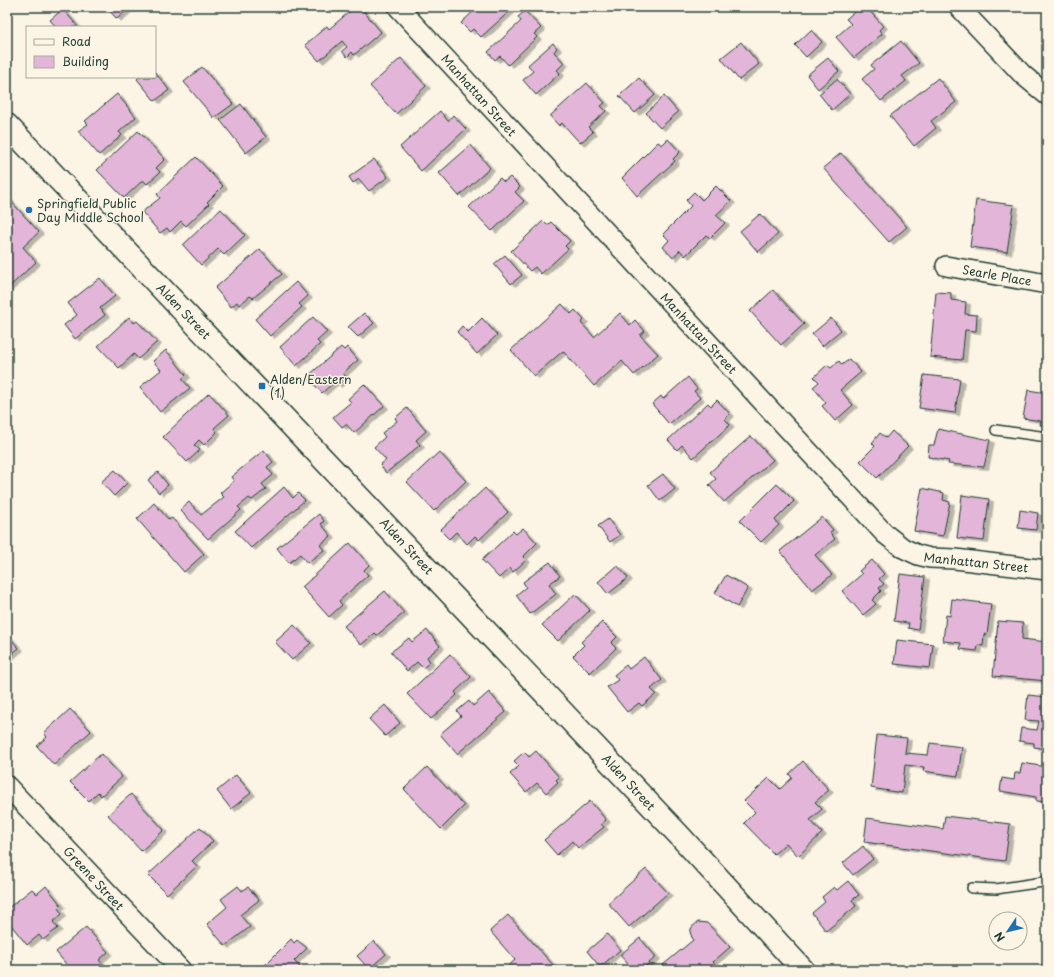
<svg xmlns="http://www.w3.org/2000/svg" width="1054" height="977" font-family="'Playpen Sans',sans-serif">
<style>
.building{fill:#e3b6d9;stroke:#1f3d34;filter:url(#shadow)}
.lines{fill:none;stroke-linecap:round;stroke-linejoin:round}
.service-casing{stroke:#1f3d34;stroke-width:12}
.minor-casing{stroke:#1f3d34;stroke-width:22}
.secondary-casing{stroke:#1f3d34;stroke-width:25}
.service{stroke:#fcf5e5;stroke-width:9}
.minor{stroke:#fcf5e5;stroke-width:19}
.secondary{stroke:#fcf5e5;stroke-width:22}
.poi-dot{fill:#1f6fb2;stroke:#fcf5e5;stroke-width:1.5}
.labels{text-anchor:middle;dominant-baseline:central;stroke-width:3;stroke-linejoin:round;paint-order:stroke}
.street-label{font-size:12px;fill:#1f3d34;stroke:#fcf5e5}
.poi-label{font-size:12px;fill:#1f3d34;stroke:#fcf5e5;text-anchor:start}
</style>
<defs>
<filter id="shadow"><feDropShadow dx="4.5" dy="2.5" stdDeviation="0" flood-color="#0004"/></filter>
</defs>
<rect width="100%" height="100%" fill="#fcf5e5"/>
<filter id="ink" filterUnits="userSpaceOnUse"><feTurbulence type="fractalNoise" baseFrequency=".025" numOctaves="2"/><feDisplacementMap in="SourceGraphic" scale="8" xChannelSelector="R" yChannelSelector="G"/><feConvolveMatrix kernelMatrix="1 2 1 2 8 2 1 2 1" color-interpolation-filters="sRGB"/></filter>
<g filter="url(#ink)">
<g class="building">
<path d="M106,7H130L117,19Z"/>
<path d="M355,7H360L381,32L354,55L352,52L347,57L342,51L347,47L342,41L319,61L305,45L327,26L329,29Z"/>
<path d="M478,7H510L512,9L481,37L473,29L470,32L461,23Z"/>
<path d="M860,7H866L883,26L879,30L882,34L854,58L836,37L851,24L846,19Z"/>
<path d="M63,9L78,27H56L50,20Z"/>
<path d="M525,11L541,28L534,34L537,37L508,65L500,56L495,60L488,52L521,21L518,17Z"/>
<path d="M811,30L822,42L806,57L795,45Z"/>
<path d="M901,41L919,63L902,76L906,81L881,101L862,79L874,69L871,65Z"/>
<path d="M741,42L759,64L739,80L721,58Z"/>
<path d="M553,43L557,48L554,52L564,63L557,70L560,73L536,95L523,80L533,71L528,65Z"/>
<path d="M401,58L426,86L396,114L370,86Z"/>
<path d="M828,58L839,71L818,89L807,75Z"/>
<path d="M202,67L233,104L214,118L184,82Z"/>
<path d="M155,72L169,90L155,101L137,79L139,77H155Z"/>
<path d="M639,78L655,95L635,113L619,96Z"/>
<path d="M938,78L956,102L931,121L936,128L914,146L890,116Z"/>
<path d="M837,79L850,94L832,110L819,94Z"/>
<path d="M587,83L605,103L601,106L606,111L588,127L593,132L580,143L562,123L559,126L550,116Z"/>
<path d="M117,94L136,117L119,132L122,135L99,155L78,131L88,124L85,121Z"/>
<path d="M664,96L678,112L660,128L646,113Z"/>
<path d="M241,104L266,137L246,153L220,120Z"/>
<path d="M440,111L448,121L453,115L466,129L421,171L400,147Z"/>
<path d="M138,131L165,159L156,168L160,172L147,184L143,180L124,198L97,170Z"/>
<path d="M668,139L680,152L673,159L675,161L637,196L622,178L658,142L662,145Z"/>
<path d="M471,145L490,168L459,196L439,173Z"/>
<path d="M841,153L907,227L889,242L823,168Z"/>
<path d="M196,157L223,186L207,202L209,204L186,226L181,221L170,232L167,228L160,233L142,212L160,198L157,194Z"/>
<path d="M374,159L388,177L369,191L359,179L353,183L349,177Z"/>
<path d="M510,177L520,187L515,192L524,201L492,231L469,207L500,178L504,182Z"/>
<path d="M716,186L731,201L716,215L725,223L710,238L706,235L685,256L680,250L673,258L663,247L669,240L663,234L691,206L686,200L694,192L702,200Z"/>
<path d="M7,197L39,232L23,247L36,262L7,289Z"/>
<path d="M976,200L1014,205L1007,252L970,247Z"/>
<path d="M221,209L245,235L224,255L218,249L201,265L183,245Z"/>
<path d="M760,214L778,234L758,252L740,231Z"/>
<path d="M543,221L547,225L551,222L570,241L565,246L568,249L541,274L535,267L530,271L511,251Z"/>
<path d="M260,249L282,274L253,298L250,296L239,305L237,302L231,307L215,288Z"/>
<path d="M505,255L522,275L511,284L494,264Z"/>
<path d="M100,278L115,296L100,308L105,315L75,339L64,325L77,315L68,303Z"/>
<path d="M296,282L308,296L299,304L302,307L270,336L255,319Z"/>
<path d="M773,290L804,324L781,345L750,311Z"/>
<path d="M936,292L951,293V300L966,302L965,314L977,315L976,331L965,330L962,360L930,357Z"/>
<path d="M562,304L571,314L575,310L584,320L581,323L594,337L620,313L630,325L635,320L645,331L640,335L658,354L634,375L622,361L594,386L563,351L534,376L511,350Z"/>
<path d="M364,313L374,323L358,337L348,327Z"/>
<path d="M129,317L134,323L137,321L157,342L138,359L134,354L119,368L98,346Z"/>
<path d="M313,317L327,332L317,341L320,344L296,366L280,347Z"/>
<path d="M482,318L497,335L477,354L457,332L462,326L468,332Z"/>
<path d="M831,318L841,330L822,346L812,334Z"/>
<path d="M341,347L344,350L347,347L358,360L343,373L346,377L337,385L334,382L322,393L307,377Z"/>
<path d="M166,350L186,375L182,379L190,388L160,412L140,387L161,370L153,361Z"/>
<path d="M849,359L861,372L840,390L853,405L835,421L822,406L826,403L813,387L819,382L814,377L827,365L831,368L839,361L842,365Z"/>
<path d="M924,375L960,379L955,413L919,408Z"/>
<path d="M688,377L697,389L694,391L700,398L669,424L652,404L661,396L663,399Z"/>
<path d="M364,384L384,406L354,433L346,424L342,427L333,417L351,402L348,399Z"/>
<path d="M1028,390L1047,393V426L1040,425L1041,421L1023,418Z"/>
<path d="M209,393L229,415L214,428L217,432L204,445L199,440L194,445L200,450L187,462L163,437Z"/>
<path d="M717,400L730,414L725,419L730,425L693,458L682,445L677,450L668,440L708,403L711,406Z"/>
<path d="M407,408L426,431L416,440L420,445L386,473L380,465L386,460L374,447L385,437L382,433L397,421L395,418Z"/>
<path d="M938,429L990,440L984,467L948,464L949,461L928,457L929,445H934Z"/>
<path d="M892,431L908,446L877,478L860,461L875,446L872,443L880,433L886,438Z"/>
<path d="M751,436L773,460L724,502L709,485L716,479L710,472Z"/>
<path d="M264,450L273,462L267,467L273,475L262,484L266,489L252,500L249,498L238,507L241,510L208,539L180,510L189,502L201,515L224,497L220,493L234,481L231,477Z"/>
<path d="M439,452L466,481L434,511L407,482Z"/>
<path d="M115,470L127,483L114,496L101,482Z"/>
<path d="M158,472L168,485L159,493L148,480Z"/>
<path d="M663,474L675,489L660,501L648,485Z"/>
<path d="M777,484L794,501L775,520L779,525L761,542L740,521Z"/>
<path d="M284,487L293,498L298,493L305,500L251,548L235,531Z"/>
<path d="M485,488L508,512L479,540L475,536L467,544L456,532L449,539L440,530Z"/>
<path d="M922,488L944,493L943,500L950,502L943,536L914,531Z"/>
<path d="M962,495L989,499L984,541L957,538Z"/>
<path d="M154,503L169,520L172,518L204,554L184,572L137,519Z"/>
<path d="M1020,510L1038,513L1036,530L1018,528Z"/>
<path d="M319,514L324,521L321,524L331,536L320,545L324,550L307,563L300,554L289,563L277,548Z"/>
<path d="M822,517L833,530L830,532L835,539L815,555L832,575L812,590L780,551Z"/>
<path d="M608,519L620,535L610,542L598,526Z"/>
<path d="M523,528L537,543L523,557L526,560L513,572L510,568L499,578L482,560L513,531L516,534Z"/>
<path d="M350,543L369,565L364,570L368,575L339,601L342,605L329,617L302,587Z"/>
<path d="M872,560L884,574L879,579L884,584L879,588L881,591L872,600L876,604L863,615L842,591L862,574L859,571Z"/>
<path d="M550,562L560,576L549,584L556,594L530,614L516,595L526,587L523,582Z"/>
<path d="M617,565L628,578L608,594L598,582Z"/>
<path d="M900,574L925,577L918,630L908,628L909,623L894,621Z"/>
<path d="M726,575L748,588L737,607L715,593Z"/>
<path d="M385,591L404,613L377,635L375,633L361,645L344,626Z"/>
<path d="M575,594L590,610L558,641L542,625Z"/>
<path d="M952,599L991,604L987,635L984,634L983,646L978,645L977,651L960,649L961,643L943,641L946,615L950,616Z"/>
<path d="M998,621L1023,623L1022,639L1047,642V681L993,676Z"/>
<path d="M602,622L617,637L611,643L616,648L590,673L573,656L584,645L581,642Z"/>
<path d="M294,625L311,643L292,660L275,642Z"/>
<path d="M427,630L440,646L427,657L430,662L423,668L417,662L407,671L391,652L409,638L412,642Z"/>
<path d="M7,635L19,648L7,658Z"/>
<path d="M897,640L933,644L930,668L894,664Z"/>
<path d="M450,654L471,677L455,692L457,695L431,719L407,694Z"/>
<path d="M644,657L662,680L651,689L656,694L642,706L639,703L627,712L607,687L618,680L614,675L626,665L629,669Z"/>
<path d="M489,692L506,712L457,754L440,734L461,716L457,711L469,701L473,706Z"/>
<path d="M1028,695L1047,697V749L1034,747V743L1019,741L1021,728L1037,730L1039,721L1025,720Z"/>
<path d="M385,705L400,723L385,736L369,719Z"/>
<path d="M70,709L91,731L54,765L37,746L47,737L44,733Z"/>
<path d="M877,735L907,738L905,753L928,755L930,743L962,747L958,776L923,771L924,767L905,765L902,793L871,788Z"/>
<path d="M536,751L559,777L556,780L558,782L546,793L537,783L526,792L510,774L519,766L514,761L524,752L529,757Z"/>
<path d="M101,754L122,777L101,796L98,792L89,801L70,782Z"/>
<path d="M803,761L829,790L815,802L822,809L810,820L822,833L798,856L786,843L774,854L744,823L755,812L744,801L769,778L780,789L792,778L789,774Z"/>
<path d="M1022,763L1047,767V802L1036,801V797L1000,791L1002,778L1014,780L1015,773H1020Z"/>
<path d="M427,767L464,806L441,829L404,789Z"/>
<path d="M236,775L251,793L231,809L217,791Z"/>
<path d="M131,794L164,830L141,851L108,815Z"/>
<path d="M590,801L606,820L601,824L604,827L578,848L572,841L557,855L544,840Z"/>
<path d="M945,816L1010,824L1005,861L864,842L867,818L943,829Z"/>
<path d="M200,827L213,841L192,861L197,866L167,894L148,875Z"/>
<path d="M863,846L873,859L853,875L843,863Z"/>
<path d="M646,869L668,893L629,927L608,903Z"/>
<path d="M848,881L859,895L852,900L856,906L826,931L812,913L825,902L822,897L834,887L837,890Z"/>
<path d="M46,886L61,905L58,908L62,914L53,922L58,928L43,940L39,935L27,945L7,920V909L32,889L37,894Z"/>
<path d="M238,886L242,891L248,887L259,900L240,915L250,927L225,946L207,924L227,907L221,899Z"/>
<path d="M508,915L553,965L548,970H504L515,960L490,931Z"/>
<path d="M698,922L707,923L730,947L713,962L718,968L715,970H668L663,965L693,940L690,932L692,927Z"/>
<path d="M86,927L108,952L99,960L106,968L104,970H71L56,952Z"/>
<path d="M607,934L620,950L600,967L587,951Z"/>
<path d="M640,938L656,957L641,970H633L620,955Z"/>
<path d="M291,939L294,943L297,940L307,948L294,961L300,967L297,970H260Z"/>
<path d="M374,941L386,954L369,969L357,956Z"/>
</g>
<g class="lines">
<g class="service-casing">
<g id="service">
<path d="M996,430L1047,437"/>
<path d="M972,888L996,889L1043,882H1047"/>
</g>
</g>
<g class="minor-casing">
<g id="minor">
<path d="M398,7L885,534L903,548L918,555L930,558L955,559L1047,570"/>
<path d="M959,7L1023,75L1047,95"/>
<path d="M946,266L1047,284"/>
<path d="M7,786L181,970"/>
</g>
</g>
<g class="secondary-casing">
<path id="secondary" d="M7,125L678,834L803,970"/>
</g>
<use href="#service" class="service"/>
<use href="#minor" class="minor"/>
<use href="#secondary" class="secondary"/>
</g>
</g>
<g class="poi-dot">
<circle cx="29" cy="210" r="4"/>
<rect x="258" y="382" width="8" height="8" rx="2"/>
</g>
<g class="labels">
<g class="street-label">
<text transform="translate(479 95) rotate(48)">Manhattan Street</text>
<text transform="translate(997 275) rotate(10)">Searle Place</text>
<text transform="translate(184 311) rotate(46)">Alden Street</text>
<text transform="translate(699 333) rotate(47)">Manhattan Street</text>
<text transform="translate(407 546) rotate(47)">Alden Street</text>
<text transform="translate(976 562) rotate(6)">Manhattan Street</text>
<text transform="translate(629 782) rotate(47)">Alden Street</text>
<text transform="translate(94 878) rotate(47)">Greene Street</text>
</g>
<g class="poi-label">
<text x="37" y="203">Springfield Public<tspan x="37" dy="14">Day Middle School</tspan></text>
<text x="270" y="379">Alden/Eastern<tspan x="270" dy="14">(1)</tspan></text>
</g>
</g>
<rect width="1054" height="977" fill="none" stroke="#fcf5e5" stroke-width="24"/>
<rect x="12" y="12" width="1030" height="953" fill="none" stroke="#1f3d34" stroke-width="1.5" filter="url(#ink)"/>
<rect x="26" y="26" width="130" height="52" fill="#fcf5e5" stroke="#a4ab9e"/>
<rect x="34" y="39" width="20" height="6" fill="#fcf5e5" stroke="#a4ab9e"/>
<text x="62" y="46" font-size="12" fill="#1f3d34">Road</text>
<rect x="34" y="56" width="20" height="12" fill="#e3b6d9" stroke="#a4ab9e"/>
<text x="62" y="66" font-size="12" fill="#1f3d34">Building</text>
<g transform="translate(1008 931) rotate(235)"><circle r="19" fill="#fcf5e5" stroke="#a4ab9e"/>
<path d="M0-3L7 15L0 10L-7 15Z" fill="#1f6fb2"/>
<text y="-6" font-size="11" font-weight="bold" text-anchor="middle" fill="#1f3d34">N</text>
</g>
</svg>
